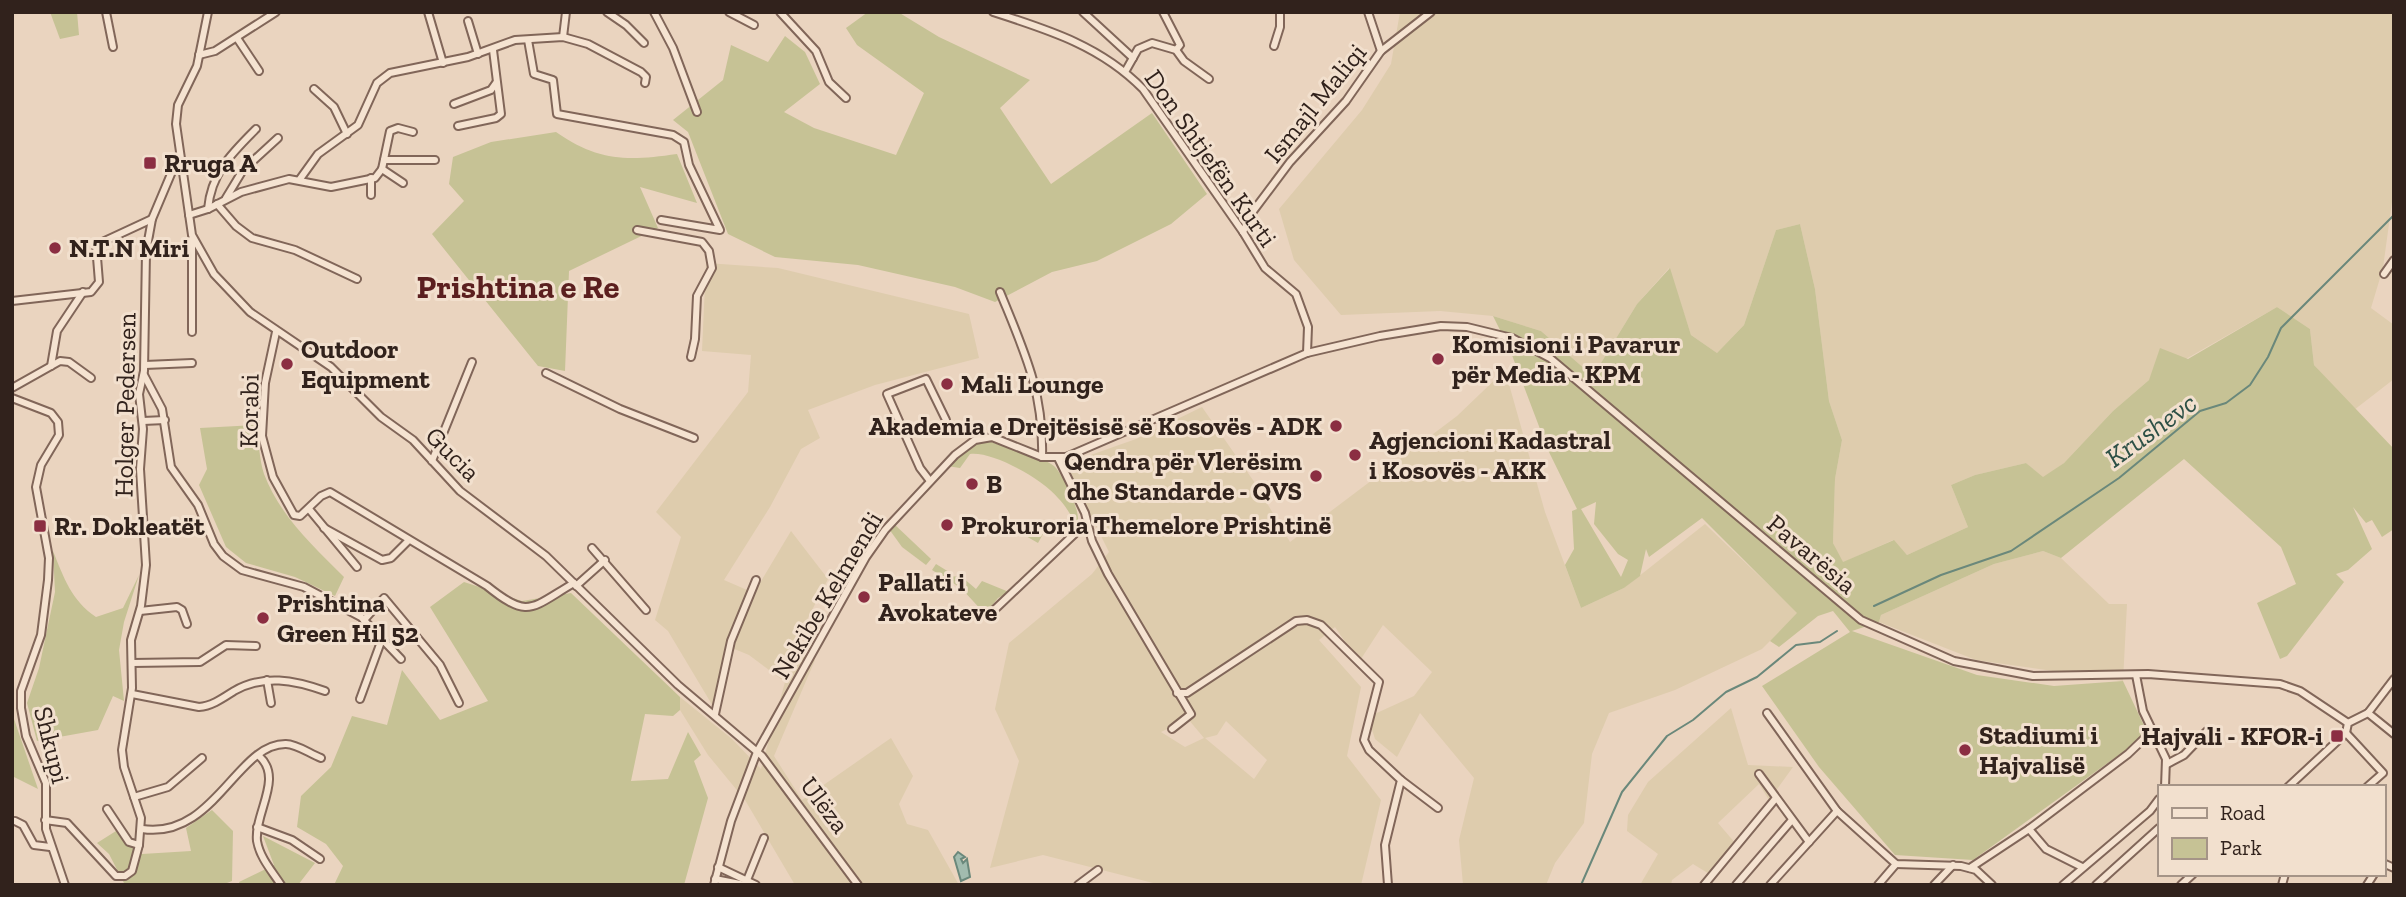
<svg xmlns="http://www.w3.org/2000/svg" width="2406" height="897" font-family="'Zilla Slab',serif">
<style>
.farmland{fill:#deccad;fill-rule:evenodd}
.green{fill:#c6c295;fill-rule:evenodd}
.water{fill:#a2bcaf;stroke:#6a887b;stroke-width:2}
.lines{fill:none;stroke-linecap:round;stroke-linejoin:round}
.stream{stroke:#6a887b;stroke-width:2}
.minor-casing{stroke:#816659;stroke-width:10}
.minor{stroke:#f5e3d1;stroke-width:6}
.poi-dot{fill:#8b2e42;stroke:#f2e0ce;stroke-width:2.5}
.labels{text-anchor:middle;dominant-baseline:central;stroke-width:6;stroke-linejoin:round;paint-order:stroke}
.street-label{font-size:26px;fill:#31221c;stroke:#f2e0ce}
.poi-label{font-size:26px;font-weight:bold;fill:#31221c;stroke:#f2e0ce;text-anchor:start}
.water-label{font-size:28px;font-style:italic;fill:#2d5046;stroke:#f2e0ce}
.district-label{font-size:33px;font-weight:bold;fill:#5b1f1f;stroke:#f2e0ce}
</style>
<rect width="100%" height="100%" fill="#ead4bf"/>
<g class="farmland">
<path d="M1400,12H2394V187L2383,268L2371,308L2394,325V379L2354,410L2314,365L2310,329L2277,307L2149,380L2113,411L2064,463L2043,478L2026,463L1975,475L1951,485L1968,527L1907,555L1893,540L1842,563L1833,543L1835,479L1842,440L1829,401L1815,289L1800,224L1776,230L1744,325L1717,353L1691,335L1669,268L1637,304L1593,376L1541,331L1493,316L1440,311L1341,315L1294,260L1279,209L1362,110L1391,64Z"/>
<path d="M706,263L778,268L969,314L979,358L875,385L808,410L820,438L801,449L770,507L724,580L754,593L791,531L828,579L794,645L815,660L774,756L802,800L891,738L913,776L899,804L907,824L928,830L959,885H795L745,800L708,755L680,710V697L732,739L761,769L785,682L749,655L732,648L714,708L668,631L655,620L681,537L656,512L748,392L751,355L702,351Z"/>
<path d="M1505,370L1545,512L1581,608L1624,588L1705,524L1798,613L1762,649L1675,690L1609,713L1592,754L1584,823L1555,863L1546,885H1463L1459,840L1474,778L1420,713L1397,757L1375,739L1368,717L1414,696L1432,672L1383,625L1359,662L1335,627L1319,640L1361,687L1347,756L1381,800L1361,885H1161L1043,855L990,868L1019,761L995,709L1009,643L1092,574L1109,552L1065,464L1136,439L1202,407L1255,483L1290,542L1457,416ZM1188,719L1204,738L1185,747L1161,732ZM1226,721L1267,760L1254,779L1205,738L1217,735Z"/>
<path d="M2043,551L2061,558L2109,604H2127L2123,681L1976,660L1879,622L1881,615L1994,564Z"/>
<path d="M1731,708L1748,765L1793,767L1769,800L1759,784L1718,823L1736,844L1711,875L1693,864L1672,880L1671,885H1640L1658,854L1627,831L1628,815L1648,782Z"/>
</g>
<g class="green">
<path d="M50,12H77L79,35L60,39Z"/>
<path d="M868,12H898L939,37L1030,80L1000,108L1051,184L1152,113L1207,194L1171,224L1097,261L1052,272L995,302L955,287L858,265L775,257L728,234L688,132L673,120L723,80L731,45L768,62L785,36L805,52L820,84L784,112L814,128L896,155L924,93L857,45L846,28Z"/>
<path d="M556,132C599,162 628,161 677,154L697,203L640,187L658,228L569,271L565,371L538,366L432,234L464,201L449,184L453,157L491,142Z"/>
<path d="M1800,224L1815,289L1829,401L1842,440L1835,479L1833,543L1843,562L1894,540L1907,555L1968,527L1951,485L1975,475L2026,463L2043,477L2064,463L2113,411L2149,380L2160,348L2188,359L2277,307L2310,329L2314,365L2394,449V529L2382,537L2372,520L2366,523L2353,507L2372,549L2348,570L2336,574L2344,582L2287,656L2280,659L2257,603L2296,584L2281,547L2184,459L2061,558L2043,551L1994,564L1881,615L1879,622L1852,631L1977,675L2054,686L2123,681L2148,734L1973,860L1895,855L1819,767L1762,686L1850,632L1833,611L1818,616L1779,647L1770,641L1797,613L1702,518L1649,557L1646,549L1640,576L1624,588L1581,608L1565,565L1574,549L1572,511L1577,509L1548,450L1510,350L1493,316L1541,331L1593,376L1637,304L1670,268L1691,335L1717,353L1744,325L1776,230ZM1596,502L1594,524L1618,554L1628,560L1621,577L1581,509Z"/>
<path d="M256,425C259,441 259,459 264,474C280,516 313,546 344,577L335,596L295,577L246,563L226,547L199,485L207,469L200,428Z"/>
<path d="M982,442H991C1007,448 1041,456 1054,466C1063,474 1083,515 1077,525C1071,516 1066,506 1058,498C1044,480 993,451 970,454L960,468L947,466L968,447Z"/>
<path d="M893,523L931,559L926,565L902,547L889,529Z"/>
<path d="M1029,525L1043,534L1038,543L1024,535Z"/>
<path d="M53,551C64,578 71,600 96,617L123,608L139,575L124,622L119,650L124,701L113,696L98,730L37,741L27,703L39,668L55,592Z"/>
<path d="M936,564L949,572L948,576L962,577L976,589L982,581L1009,592L998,598L985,614L961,588L932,570Z"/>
<path d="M464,582L522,601L571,593L680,697V710L673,716L645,714L631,781L668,779L688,732L701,755L694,761L708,798L684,885H334L343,866L326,844L297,827L301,796L331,767L352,716L387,725L402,670L440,720L488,701L430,607Z"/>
<path d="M12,713L38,789L12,776Z"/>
<path d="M212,810L233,831L232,881L222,885H125L109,854L97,843L116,831L142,854L191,851L186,828Z"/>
<path d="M263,836L315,863L298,885H240L239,882L274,865Z"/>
</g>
<path class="water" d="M958,852L965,857L961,859L963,863L967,859L970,877L961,881L954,857Z"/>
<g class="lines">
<g class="stream">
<path d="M1874,606L1941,575L2011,551L2119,478L2200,411L2226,403L2250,385L2268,357L2281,328L2394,215"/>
<path d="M1581,885L1622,792L1667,736L1693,720L1726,692L1757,677L1796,645L1820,642L1837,631"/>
</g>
<g class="minor-casing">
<g id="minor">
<path d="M106,12L113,47"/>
<path d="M208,12L197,66L178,105L176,124L192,235L214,274L250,312L331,367L381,417L413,440L460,491L546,556L678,685L762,756L858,885"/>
<path d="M428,12L443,63"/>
<path d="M607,12L626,25L644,43"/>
<path d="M654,12L673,48L697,112"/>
<path d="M729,12L754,25"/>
<path d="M780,12L816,51L829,82L846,98"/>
<path d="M993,12C1049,30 1101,46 1143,89L1243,232L1265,268L1296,294L1308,327L1307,353"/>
<path d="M1083,12L1133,58"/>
<path d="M1163,12L1180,45L1176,50"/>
<path d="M1368,12L1381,51"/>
<path d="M468,21L478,54"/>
<path d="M563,37L566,12"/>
<path d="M237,38L259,71"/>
<path d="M528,40L534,74L553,80L557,114L673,135L684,142L689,165L720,230L661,220"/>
<path d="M1274,46L1280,27V12"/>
<path d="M199,55L215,51L276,12"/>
<path d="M1125,72L1138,49L1152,43L1176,50L1184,61L1209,79"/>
<path d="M314,89L334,107L347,134"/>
<path d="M454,104L491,90L496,83"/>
<path d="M458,126L496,118L501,114L493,50"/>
<path d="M384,160H435"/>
<path d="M382,169L403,183"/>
<path d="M300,179L318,154L358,125L377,83L390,73L468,57L515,40L563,37L588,44L641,72L646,77L645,83"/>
<path d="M371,195V178"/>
<path d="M226,198L243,170L278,138"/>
<path d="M217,204L236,226L252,238L295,250L357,279"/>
<path d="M208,209C211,173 232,153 256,129"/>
<path d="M189,215L208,209L241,192L289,179L331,187L375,178L382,169L390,131L398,128L413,132"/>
<path d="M637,230L702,242L709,251L712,268L697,296L695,339L691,357"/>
<path d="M1243,232L1251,214L1290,162L1346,101L1381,51L1431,12"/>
<path d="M192,239V332"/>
<path d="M2384,274L2394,260"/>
<path d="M1000,292C1024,351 1044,392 1042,457"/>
<path d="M12,301L91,292L99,282L96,245L152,219"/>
<path d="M276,332L265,383L262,436L273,477L294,515L300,516L321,496L330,492L487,586C529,620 531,608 574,583"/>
<path d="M145,365L192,363"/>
<path d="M51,366L57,331L83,292"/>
<path d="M546,373L620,409L694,438"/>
<path d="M144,375L162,409L171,467L198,505L214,544L223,556L242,570L304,587L361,617L401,659"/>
<path d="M12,388L60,361L69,362L91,378"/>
<path d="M12,398L51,413L58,422L59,435L41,465L36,487L49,558L48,580L41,635L21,691V708L26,736L46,783V829L65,885"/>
<path d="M143,421L165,420"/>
<path d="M1058,458L1085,513L1092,541L1108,574L1191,714L1172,729"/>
<path d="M432,461L472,362"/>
<path d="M930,481L920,468L887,394L926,379L946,420"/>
<path d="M309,509L357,567"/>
<path d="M324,528L382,560L391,558L409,540"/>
<path d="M592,548L646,610"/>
<path d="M576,586L605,560"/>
<path d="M140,611L177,607L182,610L187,624"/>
<path d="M991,613L1087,522"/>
<path d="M364,620L384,598L440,665L459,703"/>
<path d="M132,663L200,662L226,645L256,646"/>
<path d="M2136,675L2143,711L2166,759L2165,787"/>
<path d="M267,680L271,703"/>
<path d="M1177,693H1187L1296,621L1307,620L1321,625L1379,682L1364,740L1369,750L1401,780L1385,845L1388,885"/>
<path d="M132,694L199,707C212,706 223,698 234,691C264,674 294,680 325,691"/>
<path d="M360,699L382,639"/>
<path d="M1767,713L1837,811L1896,864L1961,866L1976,870L1992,885"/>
<path d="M2368,713L2394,734"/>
<path d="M715,714L731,641L756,580"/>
<path d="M2346,733L2383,773L2367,787"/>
<path d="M259,756C284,778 254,813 257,841C260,858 272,871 281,885"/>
<path d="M2167,764L2184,755L2207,731"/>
<path d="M1759,774L1809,842"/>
<path d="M1401,780L1438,808"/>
<path d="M2288,787L2346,733L2348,723L2368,713L2394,679"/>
<path d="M134,797L168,787L202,758"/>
<path d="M107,809L129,842L139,845L141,818L124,767L122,750L132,688L131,640L141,606L146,565L140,469L143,429L139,394L144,371L146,252L152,219L179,155"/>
<path d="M45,820L67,823L116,876H125L132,871L139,845"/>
<path d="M15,821L23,825L34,845L50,847"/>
<path d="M257,827L292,840L320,859"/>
<path d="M142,829C214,840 237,743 286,744C297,744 310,754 321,758"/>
<path d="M2029,829L2046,849L2082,867"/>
<path d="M2383,863L2394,868"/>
<path d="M718,867L756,885"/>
<path d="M1970,868L2029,829L2128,754L2153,730"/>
<path d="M715,879L745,885L764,838"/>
<path d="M714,885L731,821L757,752L866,557L885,530L955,455L975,440L992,437L1042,457H1066L1307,353L1380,336L1441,326L1467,327L1512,338L1550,358L1861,620L1954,661L2033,676L2148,674L2280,684L2300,691L2348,723"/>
<path d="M1078,885L1098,870"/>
<path d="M1704,885L1776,798"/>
<path d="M1736,885L1792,820"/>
<path d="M1770,885L1837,811"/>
<path d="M1878,885L1896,864"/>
<path d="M1934,885L1953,865"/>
<path d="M2063,885L2150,811L2159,799"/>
<path d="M2096,885L2159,828"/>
<path d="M2181,885L2193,874"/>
<path d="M2282,885L2285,874"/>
<path d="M2367,885L2374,874"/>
</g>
</g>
<use href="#minor" class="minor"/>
</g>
<g class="poi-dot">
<rect x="143" y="156" width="14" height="14" rx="3.5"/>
<circle cx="55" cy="248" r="7"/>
<circle cx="1438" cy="359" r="7"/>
<circle cx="287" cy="364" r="7"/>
<circle cx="947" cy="384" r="7"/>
<circle cx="1336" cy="426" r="7"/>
<circle cx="1355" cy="455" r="7"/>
<circle cx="1316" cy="476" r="7"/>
<circle cx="972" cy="484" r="7"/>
<circle cx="947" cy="525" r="7"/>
<rect x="33" y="519" width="14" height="14" rx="3.5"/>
<circle cx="864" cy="597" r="7"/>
<circle cx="263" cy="618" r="7"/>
<rect x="2330" y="729" width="14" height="14" rx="3.5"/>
<circle cx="1965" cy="750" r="7"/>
</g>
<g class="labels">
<g class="street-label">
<text transform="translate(1315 103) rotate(-51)">Ismajl Maliqi</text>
<text transform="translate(1211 158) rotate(55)">Don Shtjefën Kurti</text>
<text transform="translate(125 405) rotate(-89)">Holger Pedersen</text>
<text transform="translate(249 411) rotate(-89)">Korabi</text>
<text transform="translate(453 454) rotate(45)">Gucia</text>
<text transform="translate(1812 554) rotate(40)">Pavarësia</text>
<text transform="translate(827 595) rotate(-59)">Nekibe Kelmendi</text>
<text transform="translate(52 745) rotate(76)">Shkupi</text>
<text transform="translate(825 805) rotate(53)">Ulëza</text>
</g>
<g class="poi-label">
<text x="164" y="163">Rruga A</text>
<text x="69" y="248">N.T.N Miri</text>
<text x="1452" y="344">Komisioni i Pavarur<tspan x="1452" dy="30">për Media - KPM</tspan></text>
<text x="301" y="349">Outdoor<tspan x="301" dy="30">Equipment</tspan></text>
<text x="961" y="384">Mali Lounge</text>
<text x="1322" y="426" text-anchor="end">Akademia e Drejtësisë së Kosovës - ADK</text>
<text x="1369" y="440">Agjencioni Kadastral<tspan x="1369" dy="30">i Kosovës - AKK</tspan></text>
<text x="1302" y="461" text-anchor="end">Qendra për Vlerësim<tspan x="1302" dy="30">dhe Standarde - QVS</tspan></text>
<text x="986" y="484">B</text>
<text x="961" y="525">Prokuroria Themelore Prishtinë</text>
<text x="54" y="526">Rr. Dokleatët</text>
<text x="878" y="582">Pallati i<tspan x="878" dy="30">Avokateve</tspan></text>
<text x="277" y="603">Prishtina<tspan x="277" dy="30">Green Hil 52</tspan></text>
<text x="1979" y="735">Stadiumi i<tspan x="1979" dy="30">Hajvalisë</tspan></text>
<text x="2323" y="736" text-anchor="end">Hajvali - KFOR-i</text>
</g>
<g class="water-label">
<text transform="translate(2151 430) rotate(-36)">Krushevc</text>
</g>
<g class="district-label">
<text x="518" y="286">Prishtina e Re</text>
</g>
</g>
<rect width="2406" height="897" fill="none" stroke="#31221c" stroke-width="28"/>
<rect x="2158" y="785" width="228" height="91" fill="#f2e0ce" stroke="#a59487" stroke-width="2"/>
<rect x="2172" y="808" width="35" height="10" fill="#f5e3d1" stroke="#a59487" stroke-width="2"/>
<text x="2220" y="820" font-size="21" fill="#31221c">Road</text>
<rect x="2172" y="838" width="35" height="21" fill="#c6c295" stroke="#a59487" stroke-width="2"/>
<text x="2220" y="855" font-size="21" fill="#31221c">Park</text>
</svg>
